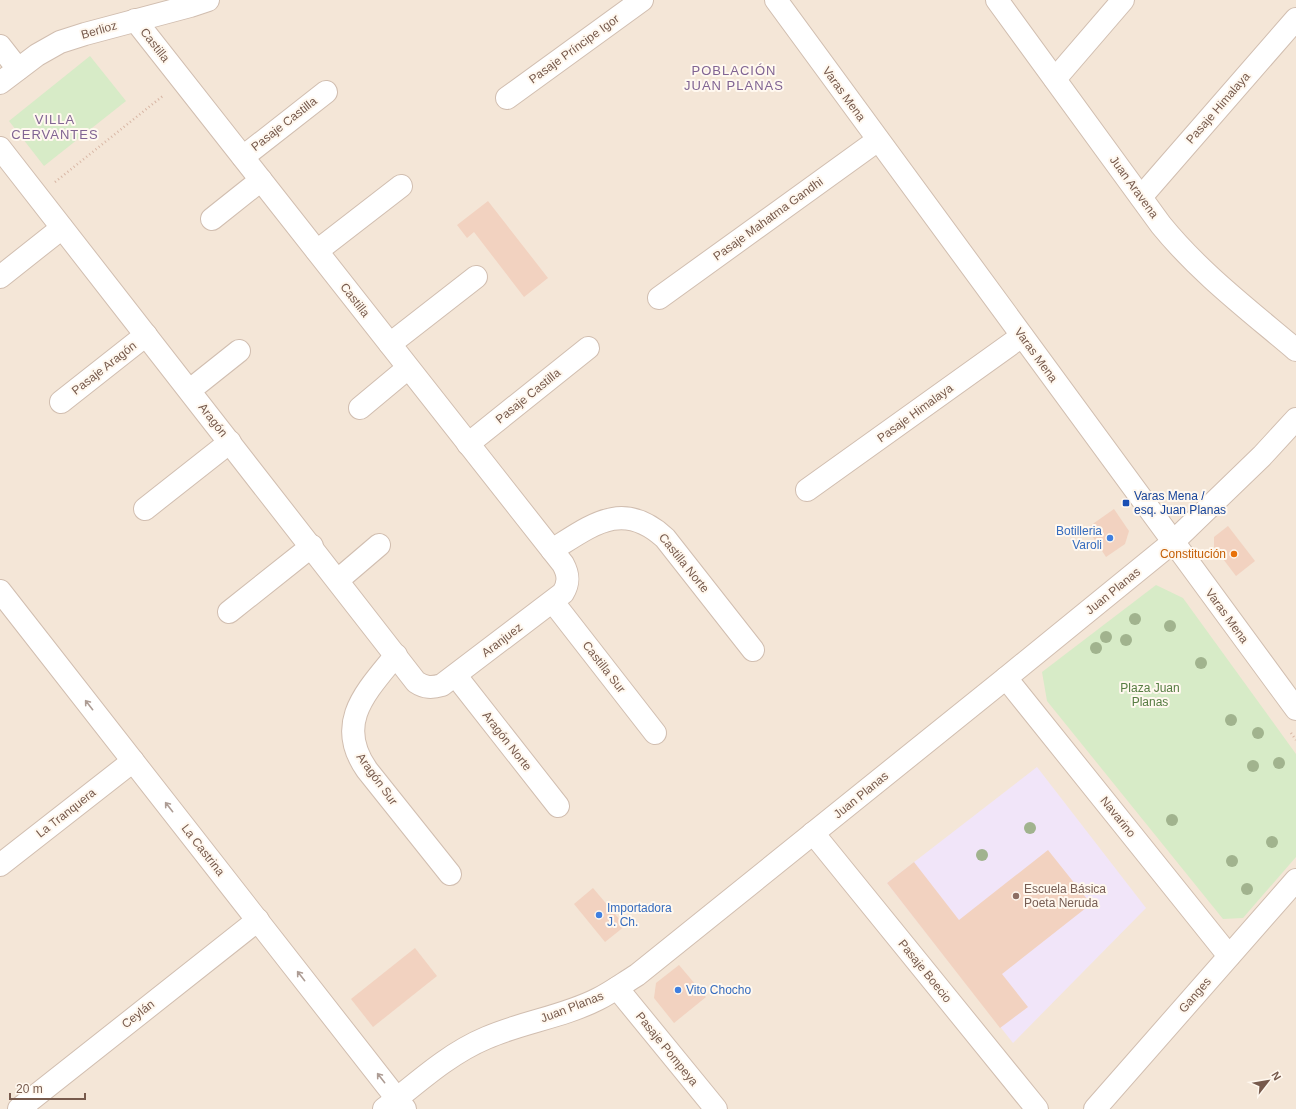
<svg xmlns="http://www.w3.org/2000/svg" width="1296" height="1109" font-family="Arial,sans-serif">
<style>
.residential{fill:#f4e6d7}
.education{fill:#f1e5f9}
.green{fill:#d7ebc7}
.building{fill:#f2d2c0}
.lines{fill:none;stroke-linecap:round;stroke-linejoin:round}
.minor-casing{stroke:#d1beb0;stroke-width:24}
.path{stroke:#d7b5a3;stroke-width:2.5;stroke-dasharray:1 3;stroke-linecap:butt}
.minor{stroke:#fff;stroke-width:22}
.tree{fill:#a1b38e}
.oneway{stroke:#ad9c94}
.transit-dot{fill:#1a4fb4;stroke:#fff8ef;stroke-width:1.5}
.shop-dot{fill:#3f7fe0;stroke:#fff8ef;stroke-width:1.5}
.food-dot{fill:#e8710a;stroke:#fff8ef;stroke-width:1.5}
.education-dot{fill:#8d6e63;stroke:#fff8ef;stroke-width:1.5}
.labels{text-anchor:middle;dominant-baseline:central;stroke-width:4;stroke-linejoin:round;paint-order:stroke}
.street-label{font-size:12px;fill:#775a4c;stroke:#fff8ef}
.transit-label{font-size:12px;fill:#164399;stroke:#fff8ef;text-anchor:start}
.shop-label{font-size:12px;fill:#366cbe;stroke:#fff8ef;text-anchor:start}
.food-label{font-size:12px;fill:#c56008;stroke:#fff8ef;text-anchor:end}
.park-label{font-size:12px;fill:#577d43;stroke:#fff8ef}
.education-label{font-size:12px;fill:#785e54;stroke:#fff8ef;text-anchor:start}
.neighbourhood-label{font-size:13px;letter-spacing:1px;fill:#816493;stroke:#fff8ef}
</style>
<rect width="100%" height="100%" fill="#fcf4e9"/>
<rect class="residential" x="0" y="0" width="1296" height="1109"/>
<path class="education" d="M1037,767L1146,908L1013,1043L887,883Z"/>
<g class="green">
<path d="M90,56L126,101L44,166L9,121Z"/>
<path d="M1156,585L1183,598L1296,754V857L1243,918L1223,919L1047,701L1042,672Z"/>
</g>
<g class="building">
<path d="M488,201L548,278L524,297L474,232L467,238L457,225Z"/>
<path d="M1114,509L1129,531L1125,544L1106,557L1087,528Z"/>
<path d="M1228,526L1255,561L1236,576L1214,547V537Z"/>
<path d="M1048,850L1091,904L1002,974L1028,1007L1000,1028L887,883L914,862L959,920Z"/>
<path d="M593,888L625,926L605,942L574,904Z"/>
<path d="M415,948L437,976L373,1027L351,999Z"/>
<path d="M679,965L706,997L674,1023L654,998L656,983Z"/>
</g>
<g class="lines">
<g class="minor-casing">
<g id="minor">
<path d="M776,0L1296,709"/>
<path d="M997,0L1161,225C1200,273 1249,310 1296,350"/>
<path d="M0,46L18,69"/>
<path d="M1055,79L1123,0"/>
<path d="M0,83L37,55L60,42L85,34L190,6L208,0"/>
<path d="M507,98L642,0"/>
<path d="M0,148L416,682C425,688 432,688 442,685L563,593C569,583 569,575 563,564L135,20"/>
<path d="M243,157L326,92"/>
<path d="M1141,197L1296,19"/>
<path d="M212,219L261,180"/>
<path d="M317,251L401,186"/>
<path d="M0,277L62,228"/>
<path d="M659,298L878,140"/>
<path d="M390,344L476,277"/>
<path d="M190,390L239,351"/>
<path d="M61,402L146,335"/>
<path d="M360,408L408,368"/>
<path d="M468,444L588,348"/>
<path d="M807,490L1022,336"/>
<path d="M145,509L230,442"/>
<path d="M552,550C592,525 623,499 665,538L753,650"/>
<path d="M338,580L379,545"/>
<path d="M0,591L405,1109"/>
<path d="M553,602L655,733"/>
<path d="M229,612L312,546"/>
<path d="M396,655C366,692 334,723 367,770L450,874"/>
<path d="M456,676L558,806"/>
<path d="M1006,678L1229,956"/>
<path d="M813,833L1037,1109"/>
<path d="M0,865L133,761"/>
<path d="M617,988L716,1109"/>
<path d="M19,1109L258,920"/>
<path d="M384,1109C417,1083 448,1054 486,1038C522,1022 563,1017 598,999C612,992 624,983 637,975L1006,678L1173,542L1262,456L1296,419"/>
<path d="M1095,1109L1296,880"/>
</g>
</g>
<g class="path">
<path d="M55,182L164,95"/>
<path d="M1291,733L1296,740"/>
</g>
<use href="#minor" class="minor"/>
</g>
<g class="tree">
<circle cx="1135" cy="619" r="6"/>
<circle cx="1170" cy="626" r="6"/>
<circle cx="1106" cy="637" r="6"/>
<circle cx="1126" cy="640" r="6"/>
<circle cx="1096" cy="648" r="6"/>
<circle cx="1201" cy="663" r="6"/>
<circle cx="1231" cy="720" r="6"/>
<circle cx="1258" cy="733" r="6"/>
<circle cx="1279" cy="763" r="6"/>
<circle cx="1253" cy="766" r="6"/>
<circle cx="1172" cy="820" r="6"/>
<circle cx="1030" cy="828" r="6"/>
<circle cx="1272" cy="842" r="6"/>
<circle cx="982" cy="855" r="6"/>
<circle cx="1232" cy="861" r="6"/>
<circle cx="1247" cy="889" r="6"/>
</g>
<defs><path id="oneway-shaft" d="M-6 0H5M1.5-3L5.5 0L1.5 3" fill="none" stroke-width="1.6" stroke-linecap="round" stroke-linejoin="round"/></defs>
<g class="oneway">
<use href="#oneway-shaft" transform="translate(89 705) rotate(-128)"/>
<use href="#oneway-shaft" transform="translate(169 807) rotate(-128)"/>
<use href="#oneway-shaft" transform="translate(301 976) rotate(-128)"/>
<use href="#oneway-shaft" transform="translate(381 1078) rotate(-128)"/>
</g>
<rect class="transit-dot" x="1122" y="499" width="8" height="8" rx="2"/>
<g class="shop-dot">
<circle cx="1110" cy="538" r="4"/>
<circle cx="599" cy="915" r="4"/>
<circle cx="678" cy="990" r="4"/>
</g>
<circle class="food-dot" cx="1234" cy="554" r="4"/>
<circle class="education-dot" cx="1016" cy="896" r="4"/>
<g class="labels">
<g class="street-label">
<text transform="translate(99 30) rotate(-16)">Berlioz</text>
<text transform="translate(155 45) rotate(52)">Castilla</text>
<text transform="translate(574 49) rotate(-36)">Pasaje Príncipe Igor</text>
<text transform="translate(844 94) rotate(54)">Varas Mena</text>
<text transform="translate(1218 108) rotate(-49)">Pasaje Himalaya</text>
<text transform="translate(284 124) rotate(-38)">Pasaje Castilla</text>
<text transform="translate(1134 187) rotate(54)">Juan Aravena</text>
<text transform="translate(768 219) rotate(-36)">Pasaje Mahatma Gandhi</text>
<text transform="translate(355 300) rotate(52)">Castilla</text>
<text transform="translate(1036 355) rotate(54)">Varas Mena</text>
<text transform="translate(104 368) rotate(-38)">Pasaje Aragón</text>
<text transform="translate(528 396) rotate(-39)">Pasaje Castilla</text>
<text transform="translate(915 413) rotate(-36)">Pasaje Himalaya</text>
<text transform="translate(213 420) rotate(52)">Aragón</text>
<text transform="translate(684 563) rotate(51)">Castilla Norte</text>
<text transform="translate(1113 591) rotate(-39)">Juan Planas</text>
<text transform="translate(1227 616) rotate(54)">Varas Mena</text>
<text transform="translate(502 640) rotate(-37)">Aranjuez</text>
<text transform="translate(604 667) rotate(52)">Castilla Sur</text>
<text transform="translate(507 741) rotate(52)">Aragón Norte</text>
<text transform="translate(377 779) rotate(54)">Aragón Sur</text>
<text transform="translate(861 795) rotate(-39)">Juan Planas</text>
<text transform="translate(66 813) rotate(-38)">La Tranquera</text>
<text transform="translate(1118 817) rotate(51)">Navarino</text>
<text transform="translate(203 850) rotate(52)">La Castrina</text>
<text transform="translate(925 971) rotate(51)">Pasaje Boecio</text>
<text transform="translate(1195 995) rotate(-49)">Ganges</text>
<text transform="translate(572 1007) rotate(-21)">Juan Planas</text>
<text transform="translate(138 1014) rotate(-38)">Ceylán</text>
<text transform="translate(667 1049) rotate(51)">Pasaje Pompeya</text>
</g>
<g class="transit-label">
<text x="1134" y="496">Varas Mena /<tspan x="1134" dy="14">esq. Juan Planas</tspan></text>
</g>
<g class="shop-label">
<text x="1102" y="531" text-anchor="end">Botilleria<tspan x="1102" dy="14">Varoli</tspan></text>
<text x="607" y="908">Importadora<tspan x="607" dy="14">J. Ch.</tspan></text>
<text x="686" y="990">Vito Chocho</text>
</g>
<g class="food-label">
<text x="1226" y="554">Constitución</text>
</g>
<g class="park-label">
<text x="1150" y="688">Plaza Juan<tspan x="1150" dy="14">Planas</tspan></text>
</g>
<g class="education-label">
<text x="1024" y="889">Escuela Básica<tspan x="1024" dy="14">Poeta Neruda</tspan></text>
</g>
<g class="neighbourhood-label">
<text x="734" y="70">POBLACIÓN<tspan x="734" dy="15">JUAN PLANAS</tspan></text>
<text x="55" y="119">VILLA<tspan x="55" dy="15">CERVANTES</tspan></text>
</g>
</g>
<g transform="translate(1268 1081) rotate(59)" stroke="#fff8ef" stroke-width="3" paint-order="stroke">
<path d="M0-3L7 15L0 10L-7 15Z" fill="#775a4c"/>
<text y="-6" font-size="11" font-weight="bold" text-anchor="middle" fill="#775a4c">N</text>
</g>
<path d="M10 1093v6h75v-6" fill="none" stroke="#775a4c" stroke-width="2"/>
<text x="16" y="1093" font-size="12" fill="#775a4c" stroke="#fff8ef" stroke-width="3" paint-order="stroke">20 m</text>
</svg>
